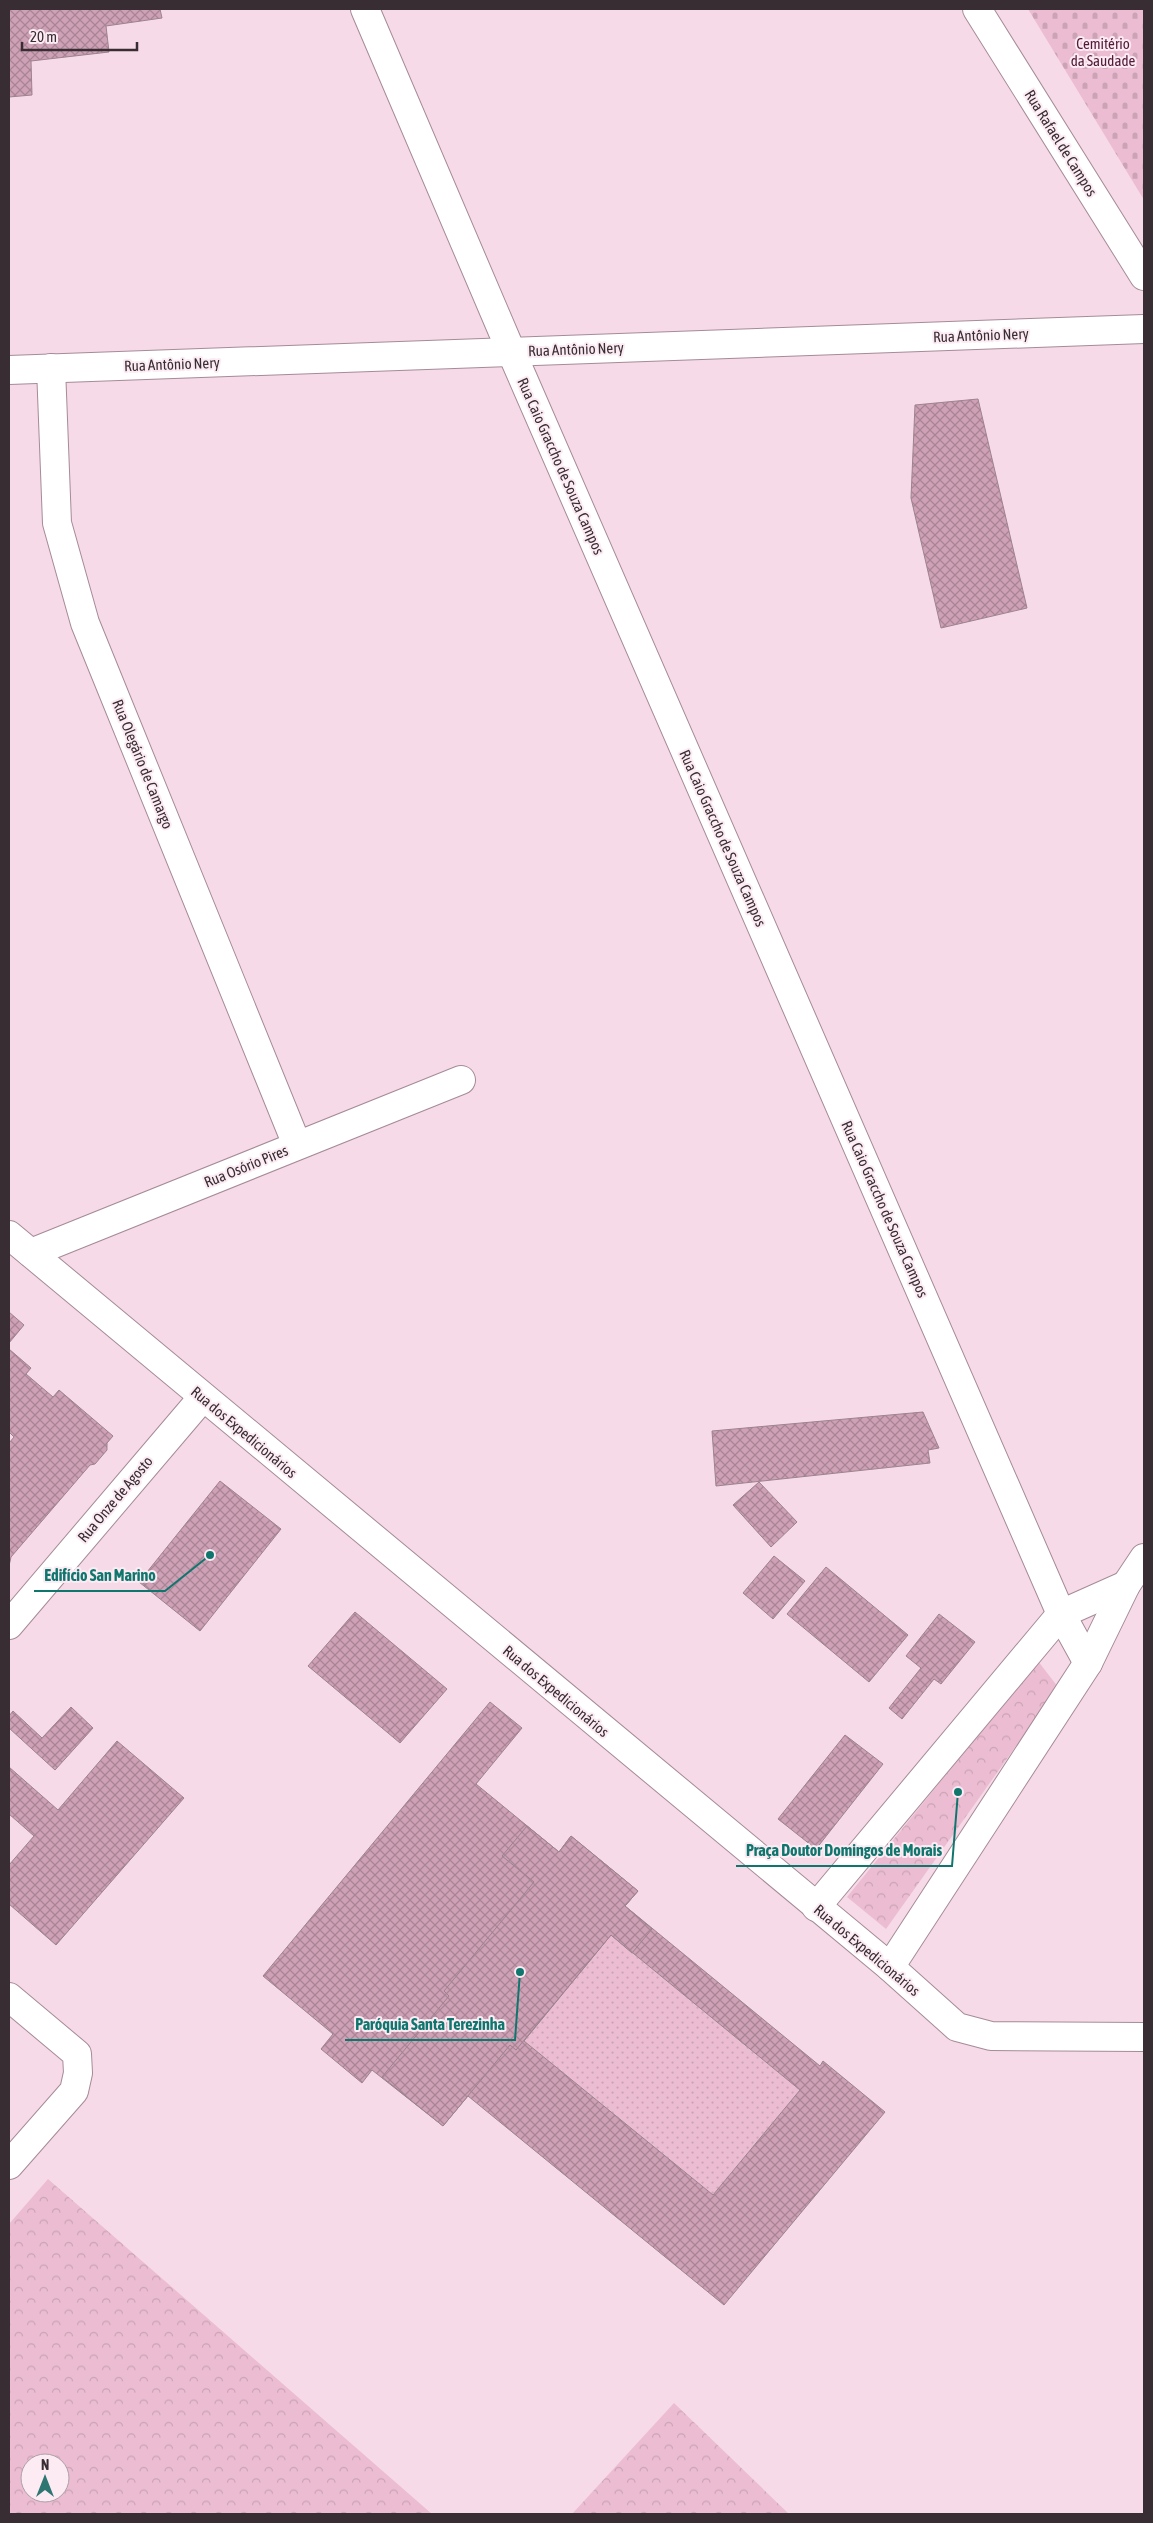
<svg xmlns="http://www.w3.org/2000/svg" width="1153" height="2523" font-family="'Asap Condensed',sans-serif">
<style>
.forest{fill:url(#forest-crowns);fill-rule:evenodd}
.cemetery{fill:url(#cemetery-stones)}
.garden{fill:url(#garden-dots)}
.building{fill:url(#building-cross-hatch);stroke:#9c838e;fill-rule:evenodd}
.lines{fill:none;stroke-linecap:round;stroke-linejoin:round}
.minor-casing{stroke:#a58b97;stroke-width:30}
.secondary-casing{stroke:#a58b97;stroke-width:30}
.minor{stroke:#fff;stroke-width:28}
.secondary{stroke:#fff;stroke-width:28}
.labels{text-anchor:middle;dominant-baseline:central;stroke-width:4;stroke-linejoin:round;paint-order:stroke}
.park-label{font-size:15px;fill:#521a39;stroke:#fcebf3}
.street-label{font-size:15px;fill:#382d32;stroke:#fcebf3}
.leader{fill:none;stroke:#0f766e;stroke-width:2}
.callout-dot{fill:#0f766e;stroke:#fcebf3;stroke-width:2}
.callout-label{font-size:16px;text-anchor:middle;font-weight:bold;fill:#0f766e;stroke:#fcebf3;stroke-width:4;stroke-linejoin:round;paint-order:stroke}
</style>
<defs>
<pattern id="forest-crowns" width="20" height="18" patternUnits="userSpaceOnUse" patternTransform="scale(1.25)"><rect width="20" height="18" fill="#ecbdd2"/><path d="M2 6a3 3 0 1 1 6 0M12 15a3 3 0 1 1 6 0" fill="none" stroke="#cba3b5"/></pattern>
<pattern id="cemetery-stones" width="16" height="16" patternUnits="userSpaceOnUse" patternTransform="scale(1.25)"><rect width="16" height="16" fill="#ecbdd2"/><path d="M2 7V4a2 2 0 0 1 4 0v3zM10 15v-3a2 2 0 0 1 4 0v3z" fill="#cba3b5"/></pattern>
<pattern id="garden-dots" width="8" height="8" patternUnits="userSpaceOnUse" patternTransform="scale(1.25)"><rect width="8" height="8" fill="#ecbdd2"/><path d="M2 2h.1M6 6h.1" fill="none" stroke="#cba3b5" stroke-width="1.8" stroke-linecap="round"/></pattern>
<pattern id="building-cross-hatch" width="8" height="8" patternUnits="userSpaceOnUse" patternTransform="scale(1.25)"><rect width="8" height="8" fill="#cfa1b6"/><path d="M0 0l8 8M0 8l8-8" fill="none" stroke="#a98495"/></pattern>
</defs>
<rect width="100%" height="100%" fill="#f7dae7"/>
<g class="forest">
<path d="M1038,1661L1058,1687L886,1929L847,1897Z"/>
<path d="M48,2179L432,2514H9V2224ZM30,2463H60V2493H30Z"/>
<path d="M674,2403L789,2514H572Z"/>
</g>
<path class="cemetery" d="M1028,9H1144V200Z"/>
<path class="garden" d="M611,1935L800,2090L713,2195L524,2041Z"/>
<g class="building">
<path d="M9,9H160L162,18L106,26L109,52L31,61L32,95L9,97Z"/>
<path d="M978,399L1027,608L941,628L911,498L915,405Z"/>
<path d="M9,1312L24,1325L9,1343Z"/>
<path d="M9,1349L31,1368L26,1374L53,1397L59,1390L113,1436L107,1443V1450L95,1464L90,1465L11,1557L9,1566V1443L14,1437L9,1432Z"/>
<path d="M923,1412L939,1448L928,1450L930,1463L716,1486L712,1431Z"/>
<path d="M220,1481L281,1529L200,1631L139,1582Z"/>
<path d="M759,1482L797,1522L771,1547L733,1505Z"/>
<path d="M774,1556L805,1581L773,1619L743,1593Z"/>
<path d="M826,1567L908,1635L869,1682L787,1614Z"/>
<path d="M355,1612L447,1689L400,1743L308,1666Z"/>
<path d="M939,1614L975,1642L941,1684L934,1679L902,1719L889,1708L921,1668L906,1656Z"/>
<path d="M490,1702L522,1728L476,1784L559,1852L571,1836L638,1891L625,1906L820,2066L823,2061L885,2112L724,2305L468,2096L443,2126L372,2070L362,2083L321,2049L333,2034L263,1976ZM611,1935L800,2090L713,2195L524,2041Z"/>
<path d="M71,1707L93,1728L55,1770L9,1728V1716L13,1711L42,1738Z"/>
<path d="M845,1735L883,1764L816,1849L778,1819Z"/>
<path d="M117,1741L184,1798L56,1945L9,1904V1865L34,1836L9,1814V1767L58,1810Z"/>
<path d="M527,1826L559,1852L571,1836L638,1891L625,1906L652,1929L632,1953L611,1935L516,2050L510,2045L443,2126L382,2077L449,1996L444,1991L534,1882L502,1856Z"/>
</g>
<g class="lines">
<g class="minor-casing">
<g id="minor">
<path d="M365,9L511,351L1061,1614L1088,1663"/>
<path d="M51,368L57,523L85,623L297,1145"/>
<path d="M9,370L1144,329"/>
<path d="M9,1235L890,1967L957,2027L991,2036L1144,2037"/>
<path d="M31,1253L461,1080"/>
<path d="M9,1625L203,1397"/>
<path d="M816,1907L1061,1614L1126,1585"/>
<path d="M890,1967L1088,1663L1126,1585L1144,1558"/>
<path d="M9,1997L77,2054L78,2073L74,2091L9,2165"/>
</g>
</g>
<g class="secondary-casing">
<path id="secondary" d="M977,9L1144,276"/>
</g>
<use href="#minor" class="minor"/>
<use href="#secondary" class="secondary"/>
</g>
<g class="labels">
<g class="park-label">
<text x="1103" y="43">Cemitério<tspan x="1103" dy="17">da Saudade</tspan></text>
</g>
<g class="street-label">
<text transform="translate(1061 143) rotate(58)">Rua Rafael de Campos</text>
<text transform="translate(981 335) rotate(-2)">Rua Antônio Nery</text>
<text transform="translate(576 349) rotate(-2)">Rua Antônio Nery</text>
<text transform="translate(172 364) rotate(-2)">Rua Antônio Nery</text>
<text transform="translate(561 466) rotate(66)">Rua Caio Graccho de Souza Campos</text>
<text transform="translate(143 764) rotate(68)">Rua Olegário de Camargo</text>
<text transform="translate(723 838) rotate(66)">Rua Caio Graccho de Souza Campos</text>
<text transform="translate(246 1166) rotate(-22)">Rua Osório Pires</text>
<text transform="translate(885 1209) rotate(66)">Rua Caio Graccho de Souza Campos</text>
<text transform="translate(244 1432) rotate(40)">Rua dos Expedicionários</text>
<text transform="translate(115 1499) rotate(-50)">Rua Onze de Agosto</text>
<text transform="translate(556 1691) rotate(40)">Rua dos Expedicionários</text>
<text transform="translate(867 1950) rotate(40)">Rua dos Expedicionários</text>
</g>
</g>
<path class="leader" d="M210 1555L165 1591H34M958 1792L952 1866H736M520 1972L515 2040H345"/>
<g class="callout-dot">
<circle cx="210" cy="1555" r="5"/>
<circle cx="958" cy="1792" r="5"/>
<circle cx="520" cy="1972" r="5"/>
</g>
<g class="callout-label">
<text x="100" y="1581">Edifício San Marino</text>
<text x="844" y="1856">Praça Doutor Domingos de Morais</text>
<text x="430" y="2030">Paróquia Santa Terezinha</text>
</g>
<rect width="1153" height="2523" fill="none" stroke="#382d32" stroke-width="20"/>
<g transform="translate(45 2478)"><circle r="24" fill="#fcebf3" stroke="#ae9fa6"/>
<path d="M0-4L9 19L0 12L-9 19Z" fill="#2d7672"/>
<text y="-8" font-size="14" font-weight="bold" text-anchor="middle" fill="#382d32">N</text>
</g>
<path d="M22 42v8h115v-8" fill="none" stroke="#382d32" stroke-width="2.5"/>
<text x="30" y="42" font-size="15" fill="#382d32" stroke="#fcebf3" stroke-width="4" paint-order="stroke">20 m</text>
</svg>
